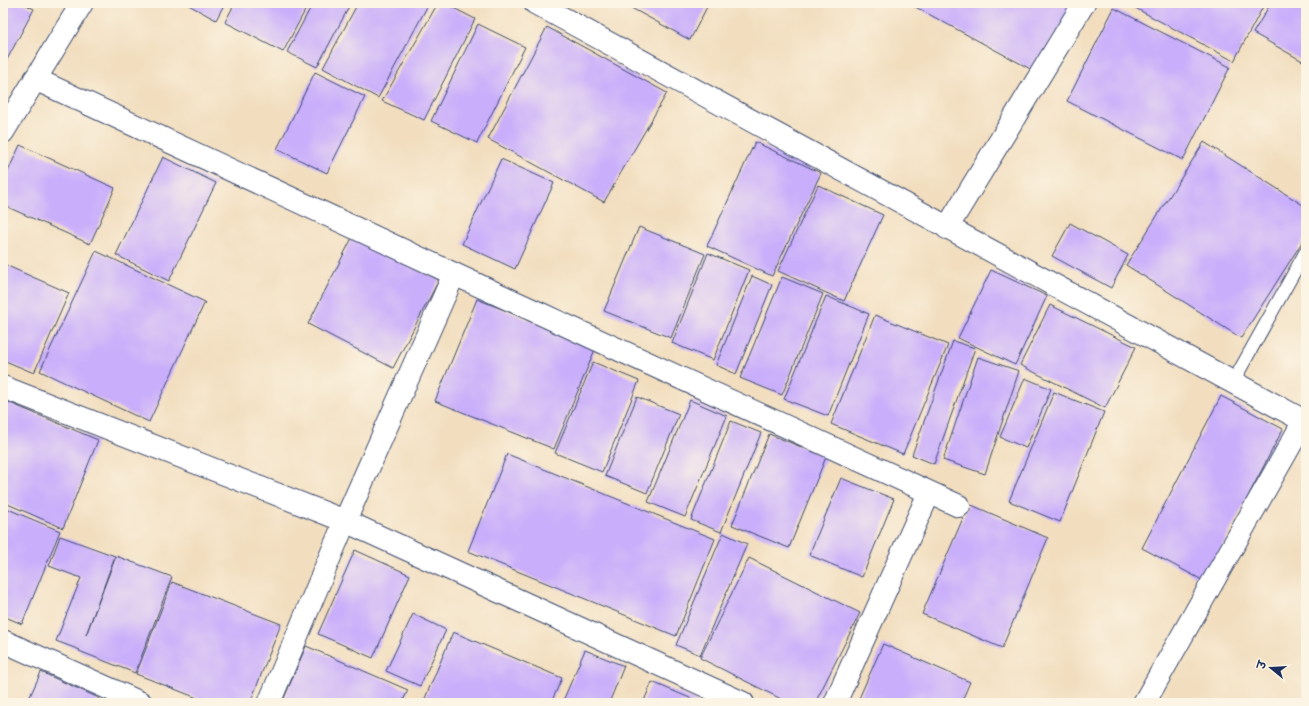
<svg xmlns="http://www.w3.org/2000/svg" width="1309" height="706" font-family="'Balsamiq Sans','Playpen Sans Deva',sans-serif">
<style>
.building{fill:#c9aefb}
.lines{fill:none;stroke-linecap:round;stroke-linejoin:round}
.lane-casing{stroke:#3b496d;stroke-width:14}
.street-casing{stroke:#3b496d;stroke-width:24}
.lane{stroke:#fff;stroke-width:12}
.street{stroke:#fff;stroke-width:22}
</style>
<rect width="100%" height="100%" fill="#fcf5e5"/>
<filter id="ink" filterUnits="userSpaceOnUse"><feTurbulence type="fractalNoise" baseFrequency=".025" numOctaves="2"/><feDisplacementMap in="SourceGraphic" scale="8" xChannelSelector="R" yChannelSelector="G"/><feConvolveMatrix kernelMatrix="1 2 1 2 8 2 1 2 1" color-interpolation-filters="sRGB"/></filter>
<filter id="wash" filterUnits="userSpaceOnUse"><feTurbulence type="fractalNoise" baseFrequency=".012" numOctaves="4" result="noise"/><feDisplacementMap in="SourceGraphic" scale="16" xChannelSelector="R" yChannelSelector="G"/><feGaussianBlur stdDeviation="0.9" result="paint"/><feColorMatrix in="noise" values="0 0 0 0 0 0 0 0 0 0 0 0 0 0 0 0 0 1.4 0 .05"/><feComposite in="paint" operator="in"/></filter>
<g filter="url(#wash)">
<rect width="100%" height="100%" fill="#f2debf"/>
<g id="blocks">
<g class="building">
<path d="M3,3H23L34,9L3,67Z"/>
<path d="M185,3H225L216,20Z"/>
<path d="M235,3H309L283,52L225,22Z"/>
<path d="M313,3H351L317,67L287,52Z"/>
<path d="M358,3H423L428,5L378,98L323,68Z"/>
<path d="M438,3H444L475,19L424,120L382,101Z"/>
<path d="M599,3H609L607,7Z"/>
<path d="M625,3H709L690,40L624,4Z"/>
<path d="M908,3H1074L1036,72Z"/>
<path d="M1126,3H1265L1234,61Z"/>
<path d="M1271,3H1306V63L1253,33Z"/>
<path d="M1114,8L1230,67L1183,160L1067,101Z"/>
<path d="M478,24L525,47L477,143L431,121Z"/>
<path d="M547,27L667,93L604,202L488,139Z"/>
<path d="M315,72L365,97L327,173L277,149Z"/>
<path d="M755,142L821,173L772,276L707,246Z"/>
<path d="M1204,142L1306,207V236L1241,338L1126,265Z"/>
<path d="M20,145L115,188L90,244L3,205V182Z"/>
<path d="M163,157L216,183L169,281L116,255Z"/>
<path d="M501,159L554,183L515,269L462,244Z"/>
<path d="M818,185L883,215L844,301L778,271Z"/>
<path d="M1070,223L1128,255L1111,288L1052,256Z"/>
<path d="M639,227L705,254L671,338L604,311Z"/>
<path d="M353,236L439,280L393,368L308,324Z"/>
<path d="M96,251L205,302L149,422L40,371Z"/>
<path d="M708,253L749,270L713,360L672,343Z"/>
<path d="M3,264L69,293L34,373L3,360Z"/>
<path d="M991,270L1047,296L1015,365L958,338Z"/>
<path d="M752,276L772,285L736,374L716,365Z"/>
<path d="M782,277L823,294L782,395L740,378Z"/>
<path d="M826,296L869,314L828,416L784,399Z"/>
<path d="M477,299L596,347L554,449L435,401Z"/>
<path d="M1050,305L1136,347L1105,408L1020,365Z"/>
<path d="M875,315L948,345L903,454L831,424Z"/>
<path d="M953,341L975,348L934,464L912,455Z"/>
<path d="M978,357L1019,371L985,474L943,460Z"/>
<path d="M593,362L639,381L602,472L555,453Z"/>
<path d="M1025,378L1051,389L1026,448L1000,437Z"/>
<path d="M1054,392L1104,412L1060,522L1009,501Z"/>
<path d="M1221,396L1283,429L1204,581L1142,548Z"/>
<path d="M637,397L679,414L647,493L605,476Z"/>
<path d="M3,400L98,440L63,528L3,502Z"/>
<path d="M690,400L727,416L685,517L648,502Z"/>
<path d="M731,421L761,433L721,532L691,520Z"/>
<path d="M769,434L826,457L789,548L732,525Z"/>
<path d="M507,454L715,539L676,636L468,551Z"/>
<path d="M841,478L894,499L862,577L809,555Z"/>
<path d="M969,504L1048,538L1002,648L922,614Z"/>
<path d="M3,507L60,531L22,624L3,616Z"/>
<path d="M723,533L747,544L700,655L676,645Z"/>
<path d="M60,536L115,556L86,635L116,556L172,577L135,673L79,651L80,650L56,641L81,578L49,566Z"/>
<path d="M355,550L410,575L373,658L318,634Z"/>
<path d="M749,558L860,613L815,703H789L700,658Z"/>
<path d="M172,582L281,624L250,703H210L136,674Z"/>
<path d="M413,614L446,630L420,686L386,671Z"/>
<path d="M453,632L562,678L551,703H423Z"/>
<path d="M883,644L970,682L961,703H857Z"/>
<path d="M306,646L408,690L402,703H282Z"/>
<path d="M585,650L624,666L609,703H562Z"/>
<path d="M41,672L99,698L96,703H27Z"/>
<path d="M652,682L697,701V703H643Z"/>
</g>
</g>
</g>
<g filter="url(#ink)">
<use href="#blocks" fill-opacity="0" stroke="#3b496d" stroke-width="1"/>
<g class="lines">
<g class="lane-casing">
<path id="lane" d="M1233,382L1306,251"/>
</g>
<g class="street-casing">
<g id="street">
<path d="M535,3L1306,422"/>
<path d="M35,79L454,274L959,506"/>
<path d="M3,132L82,3"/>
<path d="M947,228L1084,3"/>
<path d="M3,387L345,521L454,274"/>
<path d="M3,641L141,703"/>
<path d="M269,703L345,521L743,703"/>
<path d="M835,703L929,493"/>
<path d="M1144,703L1304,421"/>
</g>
</g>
<use href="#lane" class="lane"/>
<use href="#street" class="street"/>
</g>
</g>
<rect width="1309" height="706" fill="none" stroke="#fcf5e5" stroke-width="16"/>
<g transform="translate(1271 668) rotate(288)" stroke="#fcf5e5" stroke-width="3" paint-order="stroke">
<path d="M0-3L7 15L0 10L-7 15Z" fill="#1b2f5e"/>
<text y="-6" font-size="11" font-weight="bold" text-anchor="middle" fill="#1b2f5e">उ</text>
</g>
</svg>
